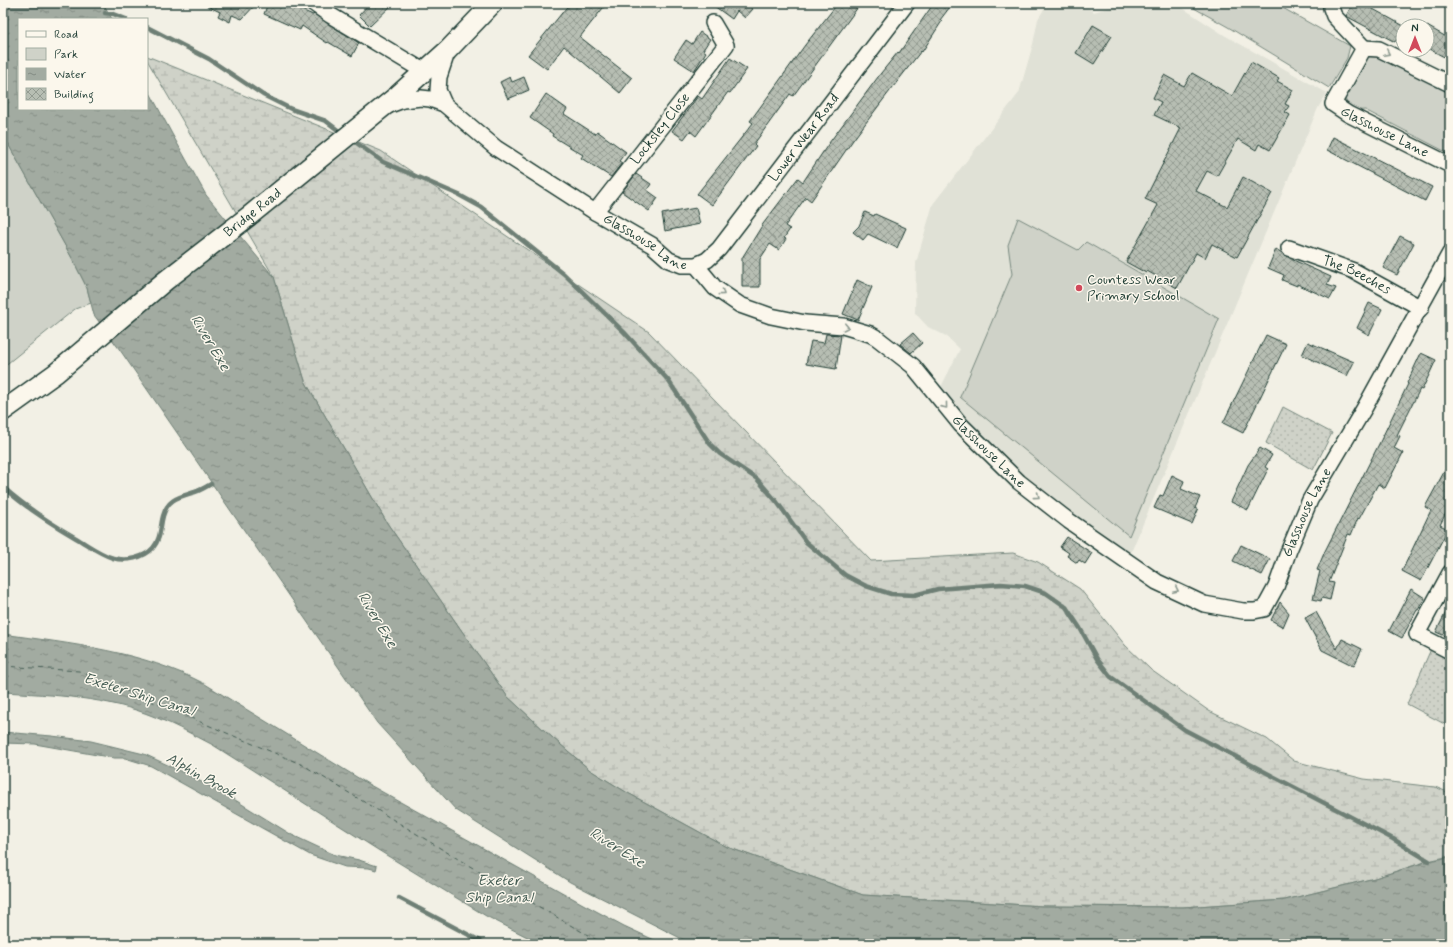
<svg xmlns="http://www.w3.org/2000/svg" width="1453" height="947" font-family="Mynerve,sans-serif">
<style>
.built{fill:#e0e1d6}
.grass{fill:url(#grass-dots);stroke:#77887e}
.wetland{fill:url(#wetland-marsh);stroke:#77887e}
.green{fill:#cfd2c8;stroke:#77887e}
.water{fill:url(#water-ripples);stroke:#6e7f75}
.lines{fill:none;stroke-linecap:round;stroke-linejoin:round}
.stream{stroke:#6e7f75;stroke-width:4.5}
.ferry{stroke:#465e55;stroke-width:1;stroke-dasharray:5 4;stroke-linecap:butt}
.building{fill:url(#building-cross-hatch);stroke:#1f3d34}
.minor-casing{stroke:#1f3d34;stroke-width:18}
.major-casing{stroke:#1f3d34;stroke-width:22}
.minor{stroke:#fbf7ec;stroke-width:15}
.major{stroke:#fbf7ec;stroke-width:19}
.oneway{stroke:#8d9a90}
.poi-dot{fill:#d1495b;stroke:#fbf7ec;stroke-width:1.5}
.labels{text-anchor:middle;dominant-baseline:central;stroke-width:3;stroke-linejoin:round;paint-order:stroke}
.street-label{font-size:14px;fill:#1f3d34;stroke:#fbf7ec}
.poi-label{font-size:14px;fill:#1f3d34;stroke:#fbf7ec;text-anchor:start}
.water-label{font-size:15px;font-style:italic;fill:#465e55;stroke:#fbf7ec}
</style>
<defs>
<pattern id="grass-dots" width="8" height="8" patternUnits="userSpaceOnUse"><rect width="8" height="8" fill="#cfd2c8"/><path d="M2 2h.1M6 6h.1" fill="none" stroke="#b1b5ac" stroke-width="1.8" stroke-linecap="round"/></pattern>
<pattern id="wetland-marsh" width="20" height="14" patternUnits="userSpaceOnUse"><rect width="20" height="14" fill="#cfd2c8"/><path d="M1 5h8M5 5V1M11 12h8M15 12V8" fill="none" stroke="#b1b5ac"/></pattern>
<pattern id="water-ripples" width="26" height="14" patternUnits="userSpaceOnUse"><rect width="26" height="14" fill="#a2aba1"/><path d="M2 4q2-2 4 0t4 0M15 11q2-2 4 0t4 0" fill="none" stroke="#838c84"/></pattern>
<pattern id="building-cross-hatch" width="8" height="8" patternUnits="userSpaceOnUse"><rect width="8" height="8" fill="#b7beb3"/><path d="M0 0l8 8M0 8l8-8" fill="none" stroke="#949c92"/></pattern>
</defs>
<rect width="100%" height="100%" fill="#f2f0e5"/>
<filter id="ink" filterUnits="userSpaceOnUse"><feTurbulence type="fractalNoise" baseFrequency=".025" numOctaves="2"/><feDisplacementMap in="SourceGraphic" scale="8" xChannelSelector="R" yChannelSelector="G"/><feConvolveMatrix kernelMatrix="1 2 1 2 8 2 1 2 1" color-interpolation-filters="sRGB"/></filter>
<g filter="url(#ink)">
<path class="built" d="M1048,3H1082L1094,12L1124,3H1175L1224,35L1327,93L1318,108L1129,557L1007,467L939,391L960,349L946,336L928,327L915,313L916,263L933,204L1019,93L1033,44L1038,19Z"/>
<g class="grass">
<path d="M1283,407L1332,433L1313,470L1266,443Z"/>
<path d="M1431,649L1450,658V727L1407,704Z"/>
</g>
<path class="wetland" d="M147,56L381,151L649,332L871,561L1013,553L1038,562L1080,589L1125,645L1151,670L1209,711L1267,739L1294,761L1364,779L1435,787L1450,793V856L1428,861L1375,878L1285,900L1183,907L1042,906L863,895L727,847L626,792L590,770L546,732L507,696L387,523L305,381L274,277L147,60Z"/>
<g class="green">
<path d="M1198,3H1274L1350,46L1347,58L1329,88L1228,27L1194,8Z"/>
<path d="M1376,52L1450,90V154L1365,110C1355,111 1349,108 1345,99L1349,86L1364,58Z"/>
<path d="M3,135L72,258L87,288L91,303L75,309L3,367Z"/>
<path d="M1018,218L1078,250L1086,242L1219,319L1129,536L960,397L1012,274L1008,245Z"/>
</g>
<g class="water">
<path d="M3,3H103L112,19H19V109H147V87L172,134L206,195L274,277L305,381L387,523L507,696L546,732L590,770L626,792L727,847L863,895L1042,906L1183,907L1285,900L1375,878L1429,861L1450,857V944H692L570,882L456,810L377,723L120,350L94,315L87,288L72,258L3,135Z"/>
<path d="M3,634C72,644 142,651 205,684L368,784L583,904L624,926L663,944H541L486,916L378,850L213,745C194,735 175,725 155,717C107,697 54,695 3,692Z"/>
<path d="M3,732L52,736L91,741L144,754L172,767L227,795L292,835L335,855L359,860L377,866L376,870L369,868L345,867L310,855L151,766L125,758H114L35,744L3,743Z"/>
</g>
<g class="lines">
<g class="stream">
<path d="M105,13L113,14L126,19"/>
<path d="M147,27L209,59L263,95L291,109L326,121L343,134"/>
<path d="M351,139L383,162L459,195L481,207L564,274L624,332L668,380L710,444L720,454L757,479L777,502L806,542L845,575L866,586L891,594L914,595L938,589L1001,584L1025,586L1046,593L1066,607L1080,628L1097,659L1111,677L1185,730L1393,839L1429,861"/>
<path d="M3,487C25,507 50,523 76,538C88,545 100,554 113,558C126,562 144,558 153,548C161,539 160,527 163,516C168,498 180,497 195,492C201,490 206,487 211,484"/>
<path d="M399,898L486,944"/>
</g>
<path class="ferry" d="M3,666L79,671L303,765L468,865L577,929L604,944"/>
</g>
<g class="building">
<path d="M201,3H257L242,19L232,15L230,22L218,16L220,12Z"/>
<path d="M268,3H285L313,15L314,14L359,43L352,56L328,42L327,43L302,26L300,30L264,14Z"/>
<path d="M370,3H394L370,26L359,15Z"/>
<path d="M570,3H607L580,37L632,78L620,93L564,46L547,69L528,55Z"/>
<path d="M710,3H745L753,9L745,18L737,11L732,19Z"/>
<path d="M838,3H861L793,96L790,94L754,144L756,146L712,205L697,194L753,123L750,121L777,84L805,45Z"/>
<path d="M934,3H953L940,20L942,21L922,52L921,51L883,100L853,140L811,201L806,197L785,226L790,229L784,238L786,239L779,250L770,244L760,259V287H742V258L763,224L798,178L803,182L829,143L881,73L898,52L899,53Z"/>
<path d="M1353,3H1362L1404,26L1395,42L1346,16Z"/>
<path d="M1093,25L1112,36L1094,64L1076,53Z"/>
<path d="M1427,26L1450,39V60L1427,48Z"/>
<path d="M700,32L710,39L703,50L706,52L694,71L674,58L686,40L692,44Z"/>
<path d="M730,58L747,69L730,93L728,92L696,136L690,131L684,139L672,131L698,96L702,99Z"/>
<path d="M1251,62L1279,78L1277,81L1293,90L1285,104L1289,106L1285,112L1290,115L1270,150L1259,144L1256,150L1238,139L1217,176L1207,171L1196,191L1227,207L1243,177L1272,193L1237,257L1212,244L1205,258L1196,253L1177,288L1147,271L1146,273L1126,262L1158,205L1145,199L1181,128L1154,115L1161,102L1153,98L1164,75L1184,86L1192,73L1232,96Z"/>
<path d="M510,77L512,82L524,77L529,90L508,99L500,82Z"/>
<path d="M546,94L567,109L564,114L595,134L597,131L626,152L619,161L622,163L611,177L581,158L583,155L552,136L553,134L530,118Z"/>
<path d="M1333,137L1432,187L1425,201L1327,150Z"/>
<path d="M636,174L651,184L647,190L658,198L649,211L622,192Z"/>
<path d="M696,208L700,224L665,231L662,214Z"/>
<path d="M865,212L874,216L875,214L906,228L897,248L868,234L863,240L853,232L859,226Z"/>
<path d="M1400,236L1414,243L1397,275L1383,268Z"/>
<path d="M1276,249L1291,259L1331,277L1327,285L1336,288L1330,299L1297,284V286L1282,280L1284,275L1268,268Z"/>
<path d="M857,280L872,287L858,320L843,314Z"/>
<path d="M1369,303L1382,309L1369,335L1357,328Z"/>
<path d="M913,333L922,343L911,353L900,344Z"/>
<path d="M826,334L841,335L836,369L806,364L811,341L824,343Z"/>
<path d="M1266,335L1286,344L1243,433L1223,423Z"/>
<path d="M1308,342L1354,362L1347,376L1302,355Z"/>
<path d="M1421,353L1436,360L1422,390L1420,389L1397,435L1400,436L1394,448L1403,453L1385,488L1378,484L1359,519L1358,518L1351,535L1348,534L1329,582L1334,583L1330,600L1322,598L1321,601L1313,599L1320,571L1317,570L1325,551L1380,442L1408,384L1407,383Z"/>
<path d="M1260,448L1272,455L1265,467L1268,469L1248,510L1231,502L1248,465Z"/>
<path d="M1450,461V505L1440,525L1448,529L1421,581L1402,571L1431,510L1425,507Z"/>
<path d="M1172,475L1184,481L1181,489L1200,497L1195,508L1198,510L1192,524L1154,508L1160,495L1163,496Z"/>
<path d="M1067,537L1092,553L1085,564L1079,560L1077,563L1067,556L1069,553L1060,547Z"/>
<path d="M1241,545L1270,559L1262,575L1233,561Z"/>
<path d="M1411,589L1425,598L1418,610H1417L1402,638L1389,631Z"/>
<path d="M1280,602L1289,613L1283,627L1271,620Z"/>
<path d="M1450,604V638L1436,632Z"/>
<path d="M1316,612L1337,649L1342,639L1362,649L1354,666L1322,650L1305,618Z"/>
</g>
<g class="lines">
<g class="minor-casing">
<g id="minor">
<path d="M313,3L330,15L425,72"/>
<path d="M1332,3L1331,8L1334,16L1364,48"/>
<path id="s1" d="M1450,84L1379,49L1364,48L1333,104L1348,114L1450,165"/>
<path d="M444,104L438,90L439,77L448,50"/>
<path id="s2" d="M387,106L403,100L421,98L430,99L444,104L496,148L595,212L652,245L669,260L682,265H696L707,260L719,249L907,3"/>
<path id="s3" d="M595,212L726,45L713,23"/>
<path id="s4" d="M1289,248L1354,271L1421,308"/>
<path id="s5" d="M696,265L715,288L740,305L771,316L805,323L843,326L870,334L877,338L913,366L961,425L1019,482L1069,521L1157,582L1204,604L1243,611H1254L1264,609L1276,587L1289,550L1310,500L1365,407L1450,253"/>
<path d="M1450,573L1417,634L1450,651"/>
</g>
</g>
<g class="major-casing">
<g id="major">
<path id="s6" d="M3,411L56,373L165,281L249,216L398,95L448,50L493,3"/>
</g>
</g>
<use href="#minor" class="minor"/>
<use href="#major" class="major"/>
</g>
<defs><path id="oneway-chevron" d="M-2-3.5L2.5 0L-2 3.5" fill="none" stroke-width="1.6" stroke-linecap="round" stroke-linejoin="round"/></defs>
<g class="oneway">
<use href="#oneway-chevron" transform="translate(1387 53) rotate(26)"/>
<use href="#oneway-chevron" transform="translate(722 293) rotate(36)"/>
<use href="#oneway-chevron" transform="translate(846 327) rotate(13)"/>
<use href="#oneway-chevron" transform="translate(945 406) rotate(51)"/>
<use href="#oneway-chevron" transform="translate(1037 496) rotate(37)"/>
<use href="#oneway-chevron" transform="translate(1176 590) rotate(25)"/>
</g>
</g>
<circle class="poi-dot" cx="1079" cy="288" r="4"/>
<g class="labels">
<g class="street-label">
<text stroke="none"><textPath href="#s3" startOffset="106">Locksley Close</textPath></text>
<text stroke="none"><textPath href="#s1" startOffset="217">Glasshouse Lane</textPath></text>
<text stroke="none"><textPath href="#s2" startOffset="530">Lower Wear Road</textPath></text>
<text stroke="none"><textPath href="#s6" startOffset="319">Bridge Road</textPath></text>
<text stroke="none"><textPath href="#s2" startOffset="304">Glasshouse Lane</textPath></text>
<text stroke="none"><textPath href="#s4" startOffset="73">The Beeches</textPath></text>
<text stroke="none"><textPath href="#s5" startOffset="362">Glasshouse Lane</textPath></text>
<text stroke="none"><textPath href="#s5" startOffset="794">Glasshouse Lane</textPath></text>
</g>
<g class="poi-label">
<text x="1087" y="280">Countess Wear<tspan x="1087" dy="16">Primary School</tspan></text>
</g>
<g class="water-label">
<text transform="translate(210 343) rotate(59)">River Exe</text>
<text transform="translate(377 620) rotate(59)">River Exe</text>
<text transform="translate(139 695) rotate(17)">Exeter Ship Canal</text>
<text transform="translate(201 776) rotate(29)">Alphin Brook</text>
<text transform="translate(617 848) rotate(32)">River Exe</text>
<text x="499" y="881">Exeter<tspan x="499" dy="17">Ship Canal</tspan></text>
</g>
</g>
<rect width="1453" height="947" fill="none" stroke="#fbf7ec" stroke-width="16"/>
<rect x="8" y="8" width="1437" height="931" fill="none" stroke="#1f3d34" stroke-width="1.5" filter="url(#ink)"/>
<rect x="18" y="18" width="130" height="92" fill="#fbf7ec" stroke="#a3ada2"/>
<rect x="26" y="31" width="20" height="6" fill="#fbf7ec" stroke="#a3ada2"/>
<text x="54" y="38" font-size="12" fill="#1f3d34">Road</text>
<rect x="26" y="48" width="20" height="12" fill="#cfd2c8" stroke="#a3ada2"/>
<text x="54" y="58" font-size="12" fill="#1f3d34">Park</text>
<rect x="26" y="68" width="20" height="12" fill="url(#water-ripples)" stroke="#a3ada2"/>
<text x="54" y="78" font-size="12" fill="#1f3d34">Water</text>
<rect x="26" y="88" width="20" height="12" fill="url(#building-cross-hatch)" stroke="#a3ada2"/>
<text x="54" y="98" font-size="12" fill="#1f3d34">Building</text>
<g transform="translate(1415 38)"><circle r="19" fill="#fbf7ec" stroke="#a3ada2"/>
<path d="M0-3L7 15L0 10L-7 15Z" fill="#d1495b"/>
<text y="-6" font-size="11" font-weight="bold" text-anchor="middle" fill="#1f3d34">N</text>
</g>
</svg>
